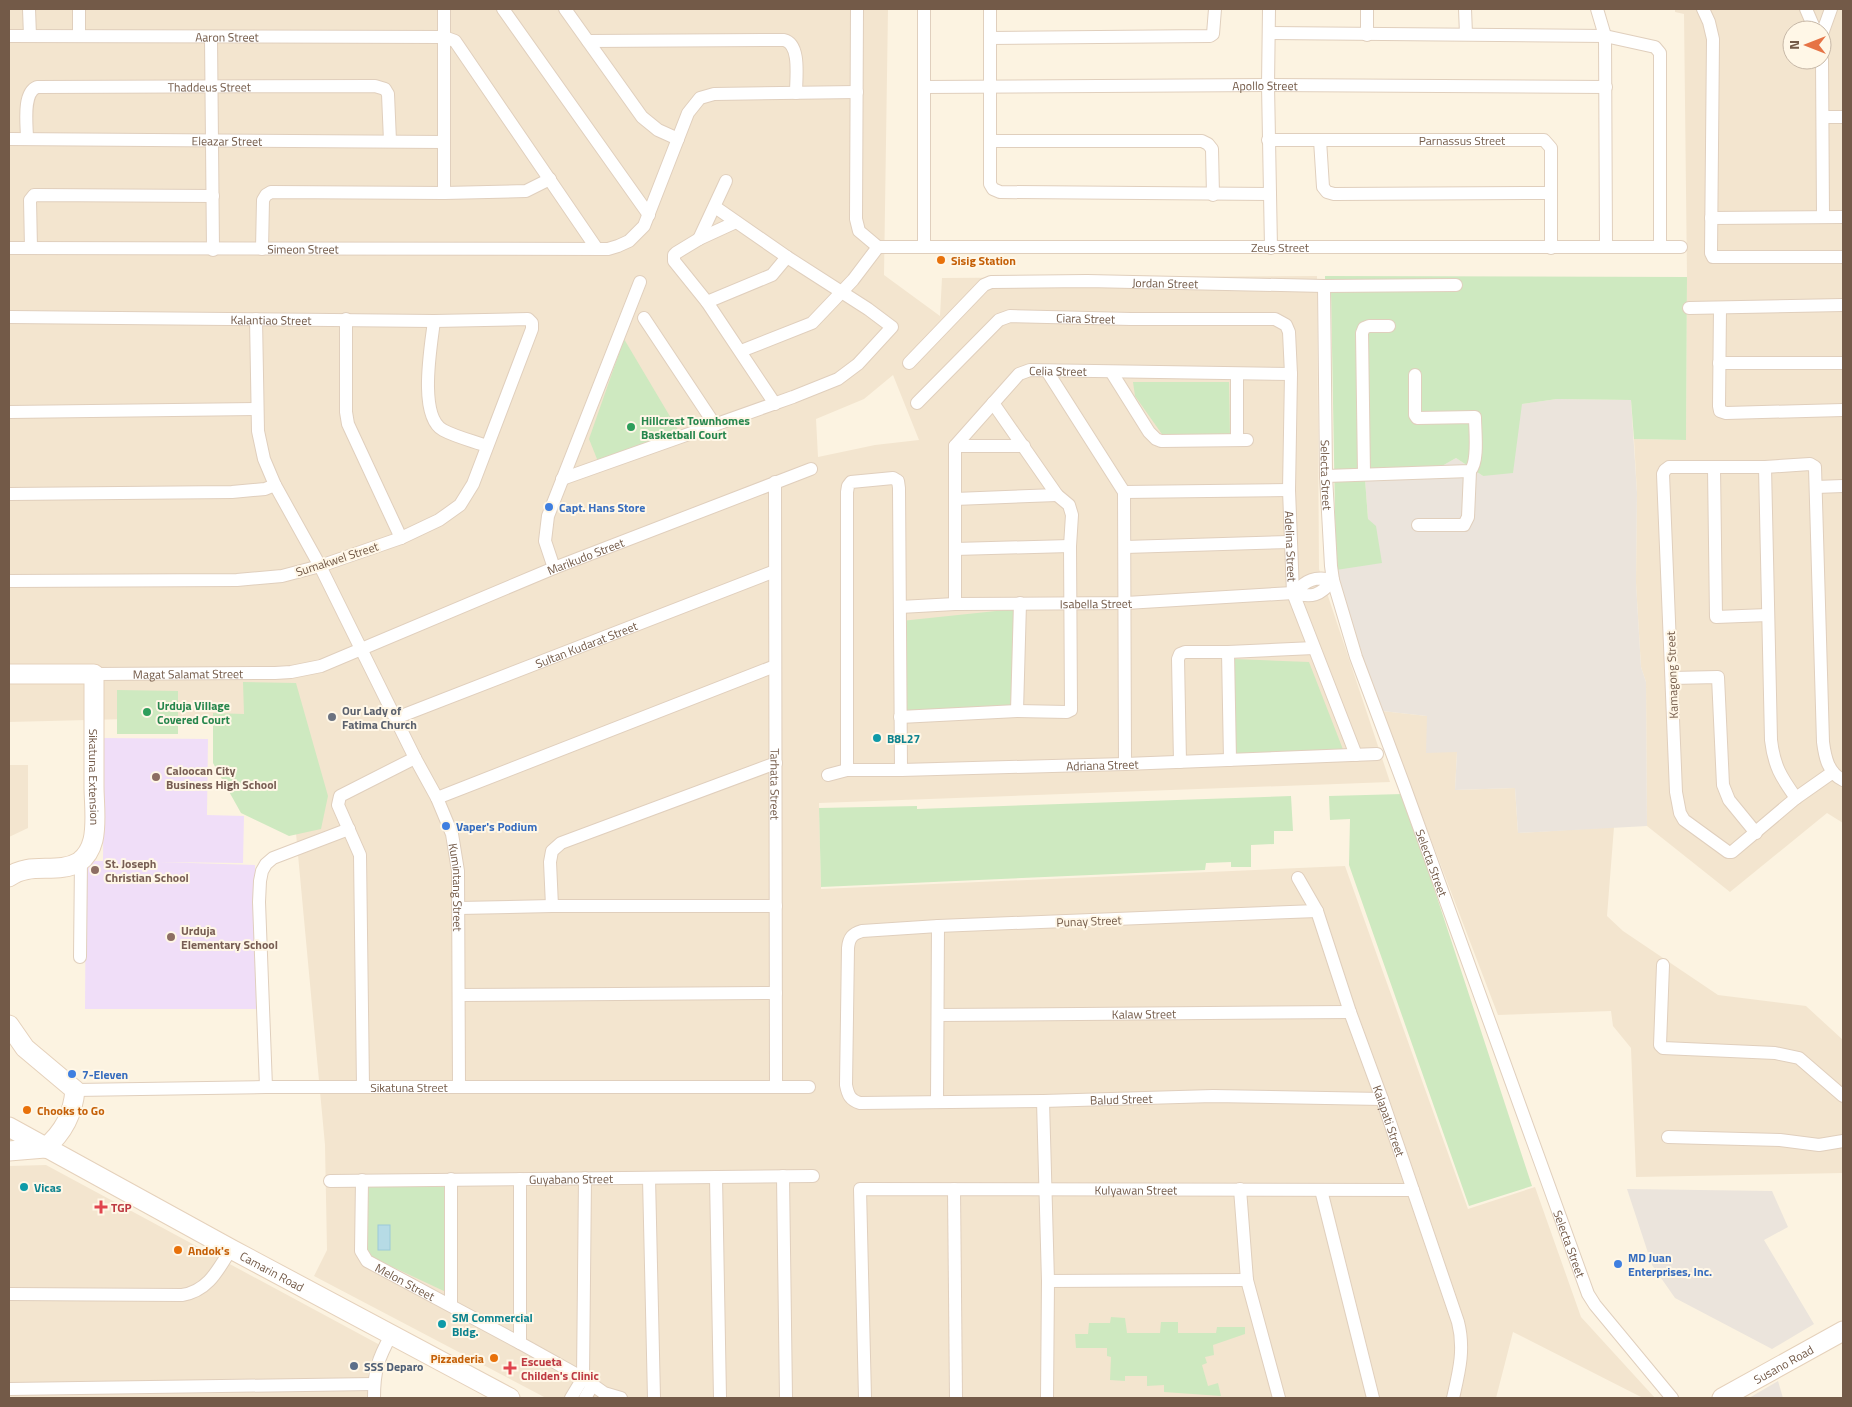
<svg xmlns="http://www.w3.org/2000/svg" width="1852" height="1407" font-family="'Titillium Web',sans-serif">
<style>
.residential{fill:#f3e5cf;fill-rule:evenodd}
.industrial{fill:#ebe4dc}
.education{fill:#f0def8}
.green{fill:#cee9c0}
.water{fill:#b6dbe5;stroke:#9ccad7}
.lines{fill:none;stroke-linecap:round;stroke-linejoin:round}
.street-casing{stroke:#e0cfbd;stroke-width:14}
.secondary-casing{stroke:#e5d1bb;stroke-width:21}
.street{stroke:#fff;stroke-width:12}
.secondary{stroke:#fff;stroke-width:19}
.food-dot{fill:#e8710a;stroke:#fff7e7;stroke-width:2}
.leisure-dot{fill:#2e9e5b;stroke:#fff7e7;stroke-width:2}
.shop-dot{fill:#3f7fe0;stroke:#fff7e7;stroke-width:2}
.worship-dot{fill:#6b7280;stroke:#fff7e7;stroke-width:2}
.culture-dot{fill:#0f9aa8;stroke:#fff7e7;stroke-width:2}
.education-dot{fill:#8d6e63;stroke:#fff7e7;stroke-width:2}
.health-dot{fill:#e0444e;stroke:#fff7e7;stroke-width:2}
.service-dot{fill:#5c6f8a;stroke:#fff7e7;stroke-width:2}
.labels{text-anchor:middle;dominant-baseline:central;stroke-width:4;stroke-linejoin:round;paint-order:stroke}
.street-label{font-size:12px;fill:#735a48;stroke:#fff7e7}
.food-label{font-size:12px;font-weight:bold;fill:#c56008;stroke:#fff7e7;text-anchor:start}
.leisure-label{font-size:12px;font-weight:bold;fill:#27864d;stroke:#fff7e7;text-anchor:start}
.shop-label{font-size:12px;font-weight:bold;fill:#366cbe;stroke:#fff7e7;text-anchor:start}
.worship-label{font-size:12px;font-weight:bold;fill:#5b616d;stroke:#fff7e7;text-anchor:start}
.culture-label{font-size:12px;font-weight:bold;fill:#0d838f;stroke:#fff7e7;text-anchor:start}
.education-label{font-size:12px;font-weight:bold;fill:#785e54;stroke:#fff7e7;text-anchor:start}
.health-label{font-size:12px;font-weight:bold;fill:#be3a42;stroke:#fff7e7;text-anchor:start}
.service-label{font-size:12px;font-weight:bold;fill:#4e5e75;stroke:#fff7e7;text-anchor:start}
</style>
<rect width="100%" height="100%" fill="#fcf3e1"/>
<g class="residential">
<path d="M9,9H888L884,275L940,316L942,278L1317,276L1319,569L1390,782L819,803L821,889L1345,866L1468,1209L1535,1187L1581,1317L1655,1398H1643L1513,1332L1496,1398H546L314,1276L327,1250L325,1145L285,715L9,722ZM893,375L919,440L875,445L818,457L816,419L864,399Z"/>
<path d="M1675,9H1843V823L1827,813L1730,892L1647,826L1646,682L1641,667L1636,583L1637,493L1634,439L1686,440L1687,277L1684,14L1675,12ZM1792,30H1822V60H1792Z"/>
<path d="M1382,711L1427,716L1457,752L1455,790L1515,788L1518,833L1614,827L1607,916L1623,931L1718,995L1806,1006L1843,1040V1173L1636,1177L1631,1048L1613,1026L1611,1011L1498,1015Z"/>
<path d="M9,765H28V828L9,837Z"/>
<path d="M46,1165L380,1345L368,1366L369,1398H9V1166Z"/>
</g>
<g class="industrial">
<path d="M1557,399L1631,400L1637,493L1636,583L1641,667L1646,682L1647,826L1518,833L1515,788L1455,790L1457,752L1426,753L1427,716L1382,711L1360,656L1336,570L1368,519L1365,479L1435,470L1456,458L1483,476L1522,404Z"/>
<path d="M1627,1189L1772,1191L1788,1227L1764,1240L1814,1324L1772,1349L1675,1298L1652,1265Z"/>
<path d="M1778,1381L1783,1398H1749Z"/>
</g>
<path class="education" d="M104,738L208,739L207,815L244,816L243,863L159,862L255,865L256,1009H85L86,861H103Z"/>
<g class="green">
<path d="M1325,276L1687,277L1686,440L1634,439L1631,400L1557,399L1522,404L1513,473L1483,476L1456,458L1435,470L1365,479L1368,519L1376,526L1382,563L1336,570L1331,291L1325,288Z"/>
<path d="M624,339L681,435L599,464L589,439Z"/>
<path d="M1133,382H1229L1230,437H1164L1135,396Z"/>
<path d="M1015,609L1010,714L899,720L901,621Z"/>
<path d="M1234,659L1309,662L1344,752L1236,758Z"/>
<path d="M243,682L296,683L328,796L321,829L289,836L241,813L213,763V713L244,714Z"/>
<path d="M117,690L178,691V734H117Z"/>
<path d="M1403,794L1532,1186L1469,1206L1349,865L1350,819L1330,820L1329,796Z"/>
<path d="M1291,796L1293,831H1274V844L1251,845V867H1231V862L1206,863L1205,870L821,887L819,808L917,806V809Z"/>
<path d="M367,1187H445L446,1292L367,1255Z"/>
<path d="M1111,1317L1125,1318L1127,1333H1160L1161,1322H1178V1333H1216L1217,1327H1245V1334L1213,1345L1214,1355L1205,1357L1207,1363L1202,1365L1208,1386L1218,1383L1221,1396L1164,1392V1385L1147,1386V1376H1125V1381L1110,1380L1111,1357L1107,1356V1348H1076L1075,1334H1088L1089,1323H1110Z"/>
</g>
<rect class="water" x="378" y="1225" width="12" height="25"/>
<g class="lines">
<g class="street-casing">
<g id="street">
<path d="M29,9L30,36"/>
<path d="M79,9V36"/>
<path d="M444,9V193"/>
<path d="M503,9L649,215"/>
<path d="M565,9L642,117L658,130L678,139"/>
<path d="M857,9L856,219L859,231L878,247"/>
<path d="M990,9V184L993,189L1000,192L1270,194"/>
<path d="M1269,9L1268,85L1271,248"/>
<path d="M1465,9L1466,34"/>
<path d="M1597,9L1605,36L1606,247"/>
<path d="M1703,9L1709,22L1713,39L1711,253L1713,257H1843"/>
<path d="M1806,9L1815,30"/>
<path d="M1269,33L1605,36L1655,47L1660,53V247"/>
<path d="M1822,34L1831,9"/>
<path d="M1367,35V9"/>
<path id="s1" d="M9,36L444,37L455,41L597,249"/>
<path d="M211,37L213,250"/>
<path d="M990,38L1210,36L1213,34L1215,9"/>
<path d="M588,41L784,40C801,44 796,78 796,93"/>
<path d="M1822,59L1823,217"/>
<path id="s2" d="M924,87L1268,85L1606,87"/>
<path d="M1823,117H1843"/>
<path id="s3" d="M9,139L444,142"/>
<path id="s4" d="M27,139C27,125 22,93 37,87L375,86L385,89L388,94L390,141"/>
<path id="s5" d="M1268,140H1544L1551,148V248"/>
<path d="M1320,140L1323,187L1327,192L1334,194L1551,193"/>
<path d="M990,141H1202L1208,144L1212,149L1213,195"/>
<path d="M1711,218L1843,217"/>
<path d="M736,222L699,239L676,253L674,255V261L707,302L775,404"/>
<path d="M699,239L726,181"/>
<path id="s6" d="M878,247H1681"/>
<path d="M924,247V9"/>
<path id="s7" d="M9,248L608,249L618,246L629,241L644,226L688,113L700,98L714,94L857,92"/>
<path d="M31,248L30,200L34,195L213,196"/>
<path d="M262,249L263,200L266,195L271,192L444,193L526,191L550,179"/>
<path id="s8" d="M1324,286L1326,476L1331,566L1333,580L1356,657L1405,788L1588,1294L1595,1305L1672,1398"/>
<path d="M707,302L772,275L787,257"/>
<path d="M1689,308L1843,305"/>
<path d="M1720,308L1719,406L1720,411L1726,413L1843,410"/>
<path id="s9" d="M9,317L434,321L528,319L532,323V329L473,484L460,505L439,520L401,538L320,566L282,576L237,580L9,581"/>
<path d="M644,318L715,425"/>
<path id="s10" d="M256,319L258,431L264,459L275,485L320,566L415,758L437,798L452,834L458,871L459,1087"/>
<path d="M346,319V412L348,424L401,538"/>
<path d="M434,321C431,346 418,416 443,430C456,437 473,441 487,446"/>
<path d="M741,351L812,323L853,280L878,247"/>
<path id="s11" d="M909,363L984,285L991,282L1087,281L1324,286L1456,285"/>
<path d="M1719,363H1843"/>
<path d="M1047,371L1124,492"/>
<path d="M1112,373L1149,432L1156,439L1161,441L1247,440"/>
<path d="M1237,374V440"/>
<path id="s12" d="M917,403L999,320L1010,316L1131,319H1275L1286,325L1289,332L1291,374L1289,490L1293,593L1356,755"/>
<path d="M9,412L256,409"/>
<path d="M955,446H1024"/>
<path d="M1765,467L1771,740C1774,766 1781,777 1796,798"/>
<path d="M1714,468L1716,617L1768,615"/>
<path d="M1364,474L1362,333L1364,328L1369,326H1389"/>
<path d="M1326,476L1470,471C1479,462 1475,431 1475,417L1417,418L1415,415V375"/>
<path d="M562,479L793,397L838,379L858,364L892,327L868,309L787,257L715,207"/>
<path id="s13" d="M775,482L776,1086"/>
<path d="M1816,487L1843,486"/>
<path d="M1124,492L1125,764"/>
<path d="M1124,492L1289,490"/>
<path d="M9,494L232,492L265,489L275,485"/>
<path d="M955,499L1057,495"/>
<path d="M1418,525H1464L1468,517L1470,471"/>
<path d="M1125,547L1290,542"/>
<path d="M955,549L1070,546"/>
<path d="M554,568L545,541L548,516L640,282"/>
<path id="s14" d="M955,604V446L1019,374L1030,370L1291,374"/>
<path id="s15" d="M900,607L955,604L1126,603L1293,593C1312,598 1320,596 1333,580C1314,576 1307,580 1293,593"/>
<path d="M1228,652L1230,760"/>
<path id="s16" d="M94,674L275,673L291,672L321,666L554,568L811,469"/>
<path d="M1672,678L1718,677L1723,785L1729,800L1756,833"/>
<path d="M1017,711L1020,603"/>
<path d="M900,717L1017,711L1067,712L1071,710L1070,546L1072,515L1069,505L1057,495L993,403"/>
<path id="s17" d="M396,718L775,571"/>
<path d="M1180,762L1178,659L1180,654L1185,652H1228L1314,648"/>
<path d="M847,770V492L848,486L851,482L893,478L898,481L899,488L901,770"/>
<path d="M1833,772L1796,798L1732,852H1728L1684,820L1680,813L1676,792L1663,474L1665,470L1669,467H1765L1810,464L1815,467L1823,742C1825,757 1828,773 1843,780"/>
<path id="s18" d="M828,775L847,770H901L1125,764L1377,754"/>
<path d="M437,798L775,666"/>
<path id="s19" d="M1298,878L1317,911L1350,1012L1382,1099L1458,1322C1465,1349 1459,1372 1453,1398"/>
<path d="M552,906L550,862L552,851L561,843L776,763"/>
<path d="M459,908L552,906H776"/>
<path id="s20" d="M1317,911L938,926L862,931C852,934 849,938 848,948L846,1085C848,1095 850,1100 860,1103L1043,1101L1213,1096L1382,1099"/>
<path d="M80,957L81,860"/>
<path d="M1663,965L1660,1045L1663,1048L1775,1053L1799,1058L1843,1096"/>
<path d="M459,995L776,993"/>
<path id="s21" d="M938,1015L1350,1012"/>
<path d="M266,1087L259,902L260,881L262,871L266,864L273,858L349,829"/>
<path d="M363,1087L360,855L338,805L340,796L415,758"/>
<path id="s22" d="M75,1090L266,1087H809"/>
<path d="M1043,1101L1048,1281L1047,1398"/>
<path d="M937,1102L938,926"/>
<path d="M1668,1137L1780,1140L1819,1145L1843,1141"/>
<path d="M783,1176L786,1398"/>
<path d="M716,1177L720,1398"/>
<path d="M649,1178L654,1398"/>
<path d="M451,1179V1305"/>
<path d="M520,1179V1343"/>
<path id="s23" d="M362,1180L361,1251L367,1261L520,1343L583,1378L604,1393L621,1398"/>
<path id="s24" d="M330,1181L813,1176"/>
<path d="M954,1189L956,1398"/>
<path d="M1240,1189L1247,1280L1279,1398"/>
<path d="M1321,1190L1373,1398"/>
<path d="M1048,1281L1247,1280"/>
<path d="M9,1294L182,1295C208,1291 218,1270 231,1249"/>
<path d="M9,1389L374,1384"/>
<path d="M374,1398C374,1370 378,1359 391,1335"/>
<path d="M571,1398L583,1378L585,1178"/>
<path d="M585,1398L592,1386"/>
<path id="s25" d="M865,1398L860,1189L1413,1190"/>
</g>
</g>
<g class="secondary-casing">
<g id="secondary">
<path id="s26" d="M9,674H94C94,711 94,748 94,786C94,803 97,823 93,840C91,848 86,857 79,862C57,875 30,861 9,877"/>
<path d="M9,1025L25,1048L75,1090C73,1114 64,1132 45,1148"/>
<path id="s27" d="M9,1127L231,1249L510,1398"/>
<path d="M9,1151L45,1148"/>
<path id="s28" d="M1722,1398L1843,1331"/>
</g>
</g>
<use href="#street" class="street"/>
<use href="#secondary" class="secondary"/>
</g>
<g class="food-dot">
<circle cx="941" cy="260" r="5"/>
<circle cx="27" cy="1110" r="5"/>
<circle cx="178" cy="1250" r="5"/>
<circle cx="494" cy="1358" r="5"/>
</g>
<g class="leisure-dot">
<circle cx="631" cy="427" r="5"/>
<circle cx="147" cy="712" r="5"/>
</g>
<g class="shop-dot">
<circle cx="549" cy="507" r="5"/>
<circle cx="446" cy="826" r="5"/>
<circle cx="72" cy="1074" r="5"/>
<circle cx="1618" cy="1264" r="5"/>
</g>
<circle class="worship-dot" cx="332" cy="717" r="5"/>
<g class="culture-dot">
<circle cx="877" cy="738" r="5"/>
<circle cx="24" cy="1187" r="5"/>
<circle cx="442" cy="1324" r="5"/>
</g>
<g class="education-dot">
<circle cx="156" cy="777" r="5"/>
<circle cx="95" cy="870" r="5"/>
<circle cx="171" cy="937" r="5"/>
</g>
<g class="health-dot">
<path d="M98.5 1199.5h5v5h5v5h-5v5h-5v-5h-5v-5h5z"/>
<path d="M507.5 1360.5h5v5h5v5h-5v5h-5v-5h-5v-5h5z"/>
</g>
<circle class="service-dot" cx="354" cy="1366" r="5"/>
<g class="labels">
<g class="street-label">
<text stroke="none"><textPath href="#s1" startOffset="218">Aaron Street</textPath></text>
<text stroke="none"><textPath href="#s2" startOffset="341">Apollo Street</textPath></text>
<text stroke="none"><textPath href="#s4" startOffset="228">Thaddeus Street</textPath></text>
<text stroke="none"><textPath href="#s5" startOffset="194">Parnassus Street</textPath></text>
<text stroke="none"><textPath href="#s3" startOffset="218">Eleazar Street</textPath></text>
<text stroke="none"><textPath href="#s6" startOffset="402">Zeus Street</textPath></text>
<text stroke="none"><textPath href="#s7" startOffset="294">Simeon Street</textPath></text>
<text stroke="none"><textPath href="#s11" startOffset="290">Jordan Street</textPath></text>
<text stroke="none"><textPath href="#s12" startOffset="204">Ciara Street</textPath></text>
<text stroke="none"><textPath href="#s9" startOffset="262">Kalantiao Street</textPath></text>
<text stroke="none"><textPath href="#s14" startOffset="294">Celia Street</textPath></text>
<text stroke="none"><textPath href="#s8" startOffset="189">Selecta Street</textPath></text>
<text stroke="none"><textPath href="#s12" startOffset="628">Adelina Street</textPath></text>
<text stroke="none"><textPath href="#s16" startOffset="514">Marikudo Street</textPath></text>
<text transform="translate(337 559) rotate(-18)">Sumakwel Street</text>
<text stroke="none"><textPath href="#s15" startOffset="196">Isabella Street</textPath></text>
<text stroke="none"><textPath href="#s17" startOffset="204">Sultan Kudarat Street</textPath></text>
<text stroke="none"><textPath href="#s16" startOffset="94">Magat Salamat Street</textPath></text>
<text transform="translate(1672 675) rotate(-92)">Kamagong Street</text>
<text stroke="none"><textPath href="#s18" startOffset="275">Adriana Street</textPath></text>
<text stroke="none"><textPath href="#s26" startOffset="188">Sikatuna Extension</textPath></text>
<text stroke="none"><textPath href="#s13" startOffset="302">Tarhata Street</textPath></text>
<text stroke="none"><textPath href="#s8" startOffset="594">Selecta Street</textPath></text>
<text stroke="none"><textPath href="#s10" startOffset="614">Kumintang Street</textPath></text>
<text transform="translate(1089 921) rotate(-2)">Punay Street</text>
<text stroke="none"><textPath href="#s21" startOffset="206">Kalaw Street</textPath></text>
<text stroke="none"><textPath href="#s22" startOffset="334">Sikatuna Street</textPath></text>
<text stroke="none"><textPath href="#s20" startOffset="902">Balud Street</textPath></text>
<text stroke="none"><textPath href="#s19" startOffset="260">Kalapati Street</textPath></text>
<text stroke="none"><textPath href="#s24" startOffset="241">Guyabano Street</textPath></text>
<text stroke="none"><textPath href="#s25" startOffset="485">Kulyawan Street</textPath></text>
<text stroke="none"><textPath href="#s8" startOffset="999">Selecta Street</textPath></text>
<text stroke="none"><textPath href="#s27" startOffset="300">Camarin Road</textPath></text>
<text stroke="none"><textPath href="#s23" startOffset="126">Melon Street</textPath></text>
<text stroke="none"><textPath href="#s28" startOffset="70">Susano Road</textPath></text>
</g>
<g class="food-label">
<text x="951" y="260">Sisig Station</text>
<text x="37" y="1110">Chooks to Go</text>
<text x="188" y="1250">Andok's</text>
<text x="484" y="1358" text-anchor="end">Pizzaderia</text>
</g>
<g class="leisure-label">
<text x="641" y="420">Hillcrest Townhomes<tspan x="641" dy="14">Basketball Court</tspan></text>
<text x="157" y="705">Urduja Village<tspan x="157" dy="14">Covered Court</tspan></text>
</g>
<g class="shop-label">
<text x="559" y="507">Capt. Hans Store</text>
<text x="456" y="826">Vaper's Podium</text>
<text x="82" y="1074">7-Eleven</text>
<text x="1628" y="1257">MD Juan<tspan x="1628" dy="14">Enterprises, Inc.</tspan></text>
</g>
<g class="worship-label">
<text x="342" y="710">Our Lady of<tspan x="342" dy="14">Fatima Church</tspan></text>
</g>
<g class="culture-label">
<text x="887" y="738">B8L27</text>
<text x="34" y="1187">Vicas</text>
<text x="452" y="1317">SM Commercial<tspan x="452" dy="14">Bldg.</tspan></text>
</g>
<g class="education-label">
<text x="166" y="770">Caloocan City<tspan x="166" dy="14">Business High School</tspan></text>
<text x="105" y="863">St. Joseph<tspan x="105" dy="14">Christian School</tspan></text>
<text x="181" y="930">Urduja<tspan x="181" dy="14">Elementary School</tspan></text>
</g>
<g class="health-label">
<text x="111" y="1207">TGP</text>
<text x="521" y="1361">Escueta<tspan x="521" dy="14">Childen's Clinic</tspan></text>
</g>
<g class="service-label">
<text x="364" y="1366">SSS Deparo</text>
</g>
</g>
<rect width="1852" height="1407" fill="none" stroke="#735a48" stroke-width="20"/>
<g transform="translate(1807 45) rotate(270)"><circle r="24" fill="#fff7e7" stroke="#c7b8a7"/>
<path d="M0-4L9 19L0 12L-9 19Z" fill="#e67345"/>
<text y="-8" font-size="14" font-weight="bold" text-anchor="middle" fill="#735a48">N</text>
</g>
</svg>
